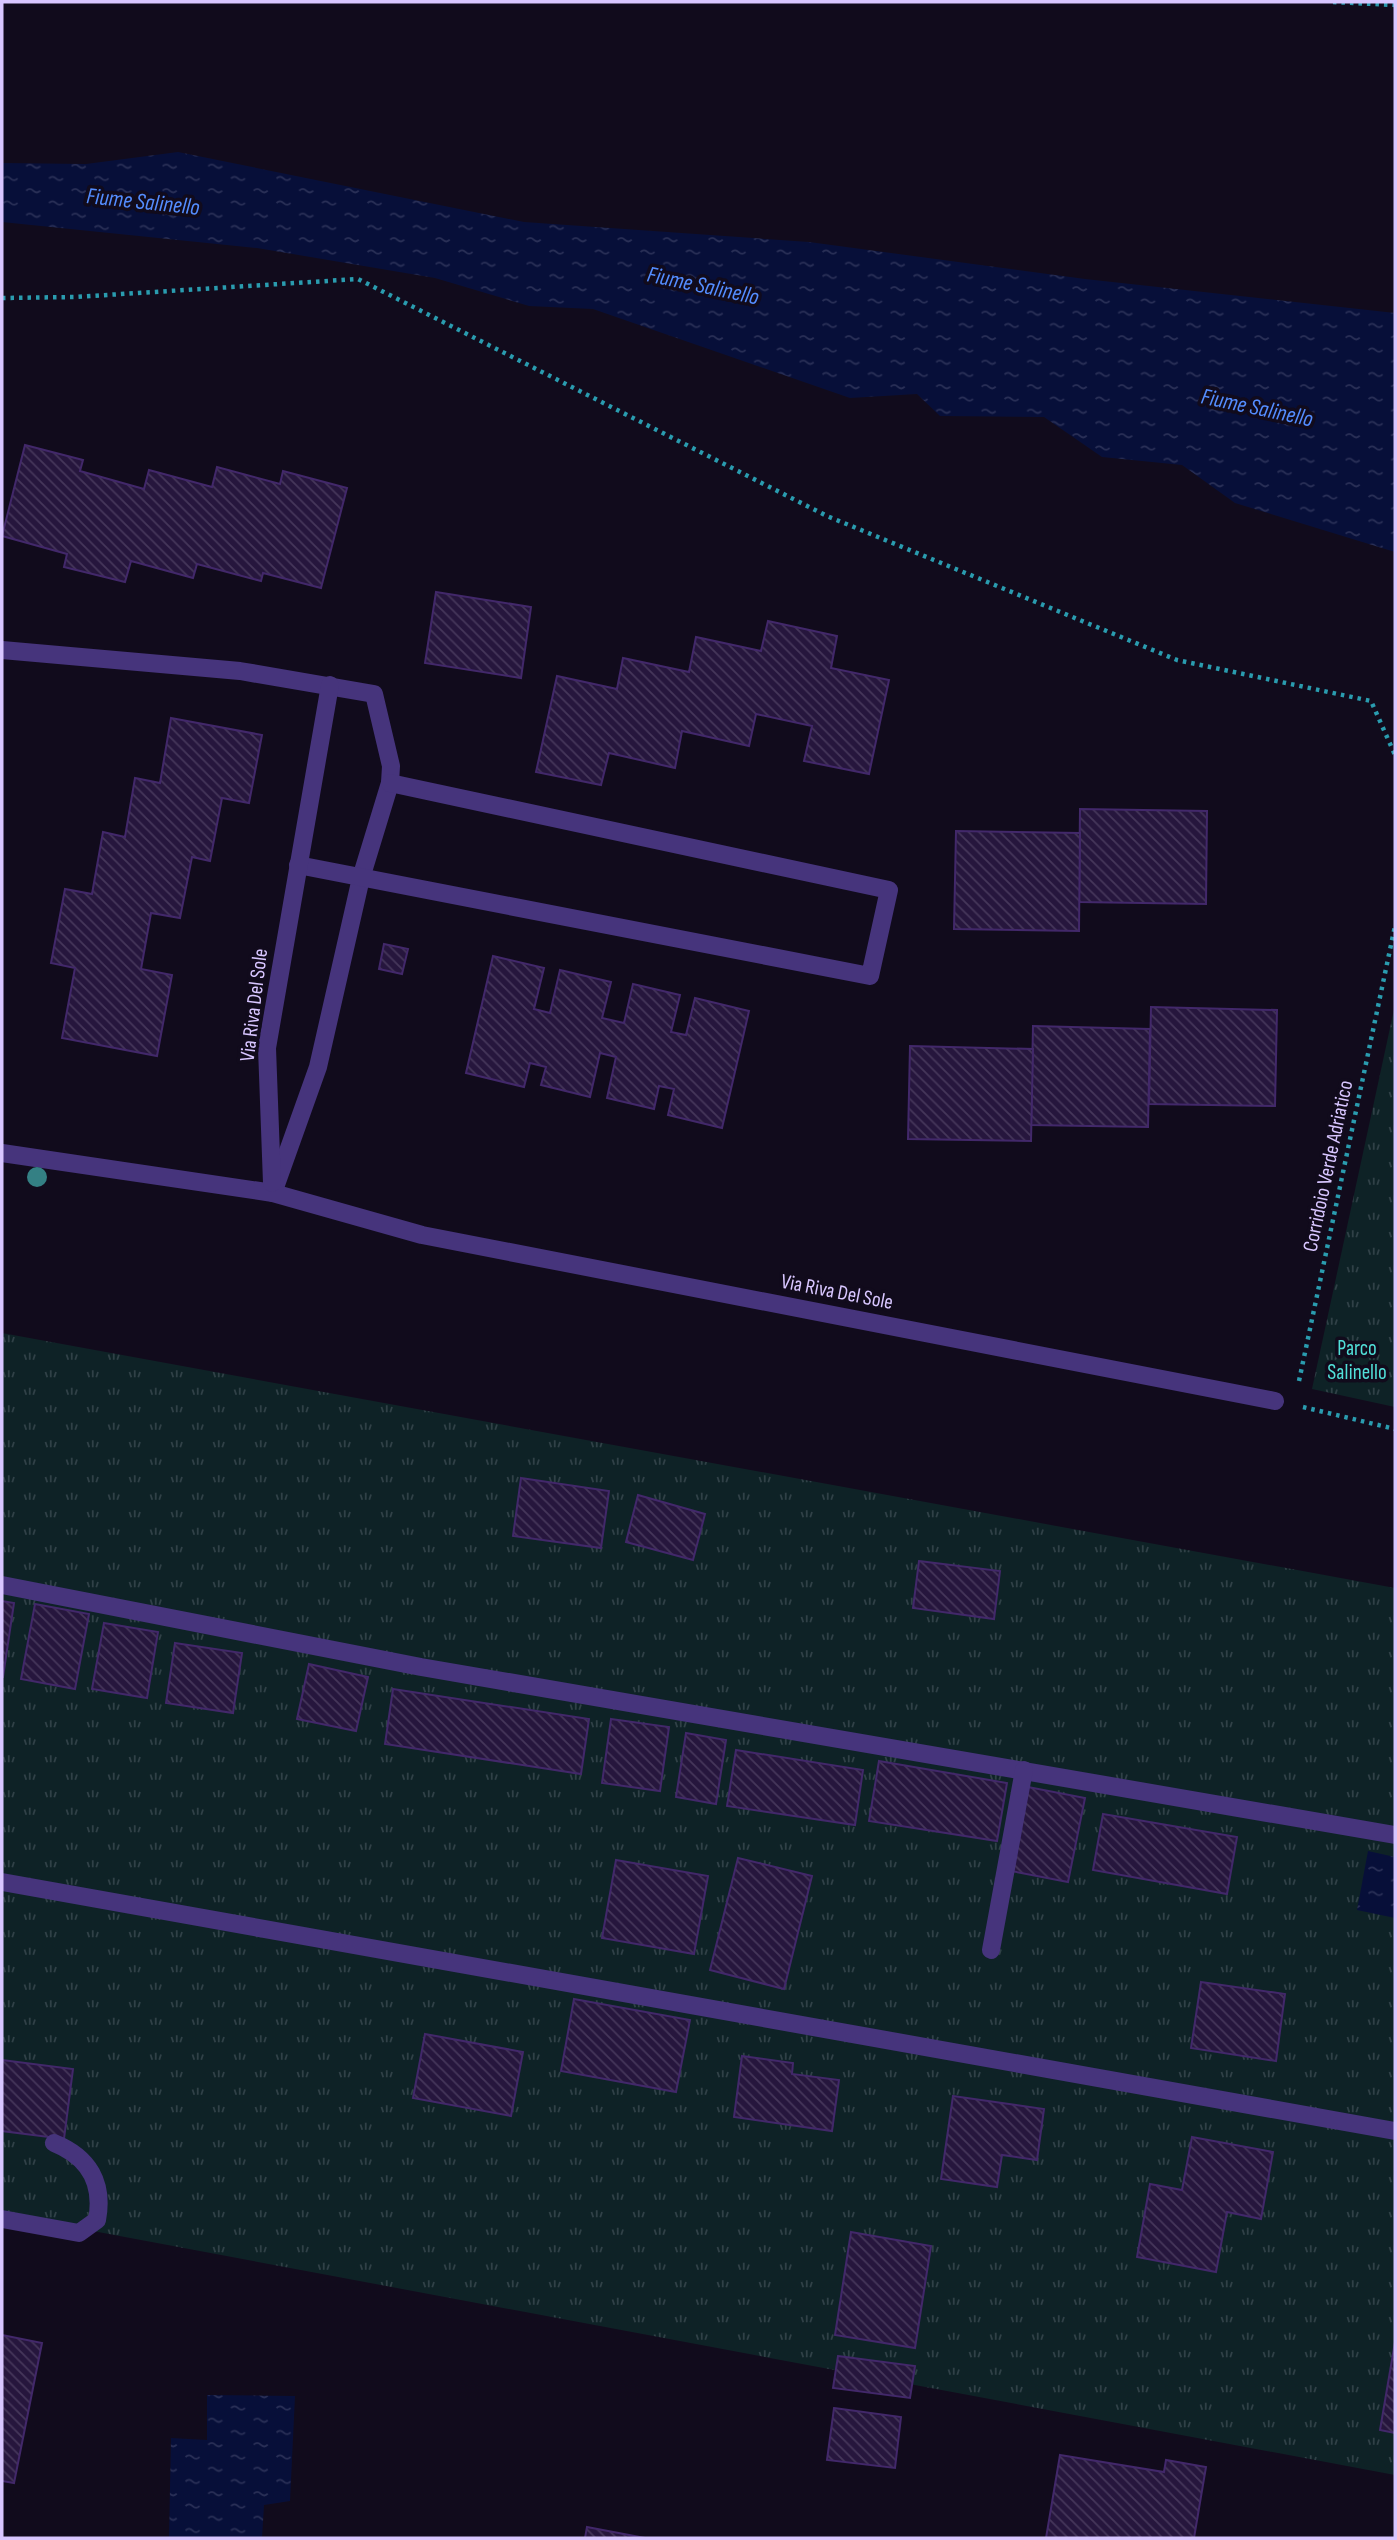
<svg xmlns="http://www.w3.org/2000/svg" width="1397" height="2540" font-family="'Sofia Sans Condensed',sans-serif">
<style>
.grass{fill:url(#grass-tufts)}
.water{fill:url(#water-ripples)}
.building{fill:url(#building-back-hatch);stroke:#42286a;stroke-width:2}
.lines{fill:none;stroke-linecap:round;stroke-linejoin:round}
.path{stroke:#2a9caf;stroke-width:4.5;stroke-dasharray:3.5 5;stroke-linecap:butt}
.minor{stroke:#46347c;stroke-width:18}
.tree{fill:#348084}
.labels{text-anchor:middle;dominant-baseline:central;stroke-width:7;stroke-linejoin:round;paint-order:stroke}
.street-label{font-size:21px;fill:#d8c6ff;stroke:#110b1c}
.park-label{font-size:21px;fill:#51e0d9;stroke:#110b1c}
.water-label{font-size:23px;font-style:italic;fill:#548dff;stroke:#110b1c}
</style>
<defs>
<pattern id="grass-tufts" width="24" height="20" patternUnits="userSpaceOnUse" patternTransform="scale(1.75)"><rect width="24" height="20" fill="#0e2226"/><path d="M3 7l-1-3M5 7V3M7 7l1-3M15 17l-1-3M17 17v-4M19 17l1-3" fill="none" stroke="#304147"/></pattern>
<pattern id="water-ripples" width="26" height="14" patternUnits="userSpaceOnUse" patternTransform="scale(1.75)"><rect width="26" height="14" fill="#070f39"/><path d="M2 4q2-2 4 0t4 0M15 11q2-2 4 0t4 0" fill="none" stroke="#2a3057"/></pattern>
<pattern id="building-back-hatch" width="6" height="6" patternUnits="userSpaceOnUse" patternTransform="scale(1.75)"><rect width="6" height="6" fill="#26163d"/><path d="M-1 5l2 2M0 0l6 6M5-1l2 2" fill="none" stroke="#45365a"/></pattern>
</defs>
<rect width="100%" height="100%" fill="#110b1c"/>
<g class="grass">
<path d="M1395,1005V1407L1312,1389Z"/>
<path d="M2,1333L1395,1588V2475L2,2214Z"/>
</g>
<g class="water">
<path d="M178,152L524,222L809,242L1085,279L1395,313V552L1235,503L1182,465L1102,457L1044,417L940,416L917,394L850,398L593,309L529,306L435,278L257,248L2,222V163L86,164Z"/>
<path d="M1368,1851L1395,1857V1918L1357,1910Z"/>
<path d="M207,2395L295,2396L290,2501L264,2505L262,2538H169L171,2438L207,2440Z"/>
</g>
<g class="building">
<path d="M25,445L83,460L80,471L144,489L149,470L212,487L217,467L280,484L283,471L347,488L321,588L263,573L261,581L197,564L193,578L131,561L125,582L64,567L67,554L2,536Z"/>
<path d="M436,592L531,607L521,678L425,663Z"/>
<path d="M768,621L837,636L831,668L889,680L869,774L804,761L812,726L756,714L749,746L682,731L675,768L609,753L601,785L536,772L557,676L617,689L623,658L689,672L696,637L761,651Z"/>
<path d="M171,718L262,735L249,803L222,798L210,861L192,857L180,918L151,913L141,969L172,975L157,1056L62,1038L75,968L51,963L65,889L92,894L103,832L125,837L135,778L160,783Z"/>
<path d="M1080,809L1207,811L1206,904L1079,902Z"/>
<path d="M956,831L1080,833L1079,931L954,929Z"/>
<path d="M384,944L408,949L402,974L379,969Z"/>
<path d="M493,956L544,968L534,1009L550,1013L560,970L611,982L602,1018L624,1023L633,984L680,995L671,1032L686,1035L695,998L749,1011L722,1128L668,1115L674,1089L659,1086L654,1109L607,1098L616,1057L600,1053L590,1097L541,1085L546,1067L530,1063L524,1087L466,1073Z"/>
<path d="M1151,1007L1277,1010L1275,1106L1149,1104Z"/>
<path d="M1033,1026L1150,1029L1148,1127L1031,1125Z"/>
<path d="M910,1046L1033,1049L1031,1141L908,1139Z"/>
<path d="M521,1478L609,1491L601,1548L513,1536Z"/>
<path d="M638,1495L705,1514L693,1560L626,1542Z"/>
<path d="M919,1561L1000,1571L994,1619L913,1608Z"/>
<path d="M2,1601L14,1603L3,1677H2Z"/>
<path d="M35,1604L89,1614L75,1689L21,1679Z"/>
<path d="M104,1623L158,1632L147,1698L92,1689Z"/>
<path d="M175,1643L242,1653L233,1713L166,1703Z"/>
<path d="M309,1664L368,1677L356,1731L297,1719Z"/>
<path d="M393,1689L589,1719L581,1774L385,1744Z"/>
<path d="M611,1719L669,1727L660,1791L602,1783Z"/>
<path d="M686,1733L726,1740L716,1804L676,1797Z"/>
<path d="M736,1750L863,1770L855,1825L727,1806Z"/>
<path d="M879,1761L1007,1783L997,1841L869,1821Z"/>
<path d="M1028,1787L1085,1798L1068,1882L1011,1871Z"/>
<path d="M1103,1814L1237,1837L1227,1894L1093,1870Z"/>
<path d="M738,1858L812,1876L784,1989L710,1970Z"/>
<path d="M616,1860L708,1876L694,1954L602,1938Z"/>
<path d="M1201,1982L1285,1994L1276,2061L1191,2048Z"/>
<path d="M574,1999L690,2020L676,2092L561,2071Z"/>
<path d="M425,2034L523,2052L511,2116L413,2098Z"/>
<path d="M742,2056L793,2063L792,2074L839,2080L832,2131L734,2117Z"/>
<path d="M2,2060L73,2069L64,2139L2,2131Z"/>
<path d="M953,2096L1044,2109L1037,2160L1002,2155L997,2187L941,2179Z"/>
<path d="M1192,2137L1273,2152L1261,2219L1227,2212L1216,2272L1137,2257L1150,2184L1182,2190Z"/>
<path d="M851,2232L931,2246L915,2348L835,2335Z"/>
<path d="M2,2335L42,2343L14,2483L2,2481Z"/>
<path d="M1395,2342V2433L1380,2430Z"/>
<path d="M838,2356L915,2366L910,2398L833,2388Z"/>
<path d="M834,2408L901,2417L895,2468L827,2460Z"/>
<path d="M1060,2455L1164,2472L1166,2460L1206,2467L1194,2538H1046Z"/>
<path d="M587,2527L645,2538H585Z"/>
</g>
<g class="lines">
<g class="path">
<path d="M1333,2L1395,5"/>
<path d="M2,298L75,297L358,279L827,516L1177,660L1371,701L1395,755"/>
<path d="M1299,1381L1395,926"/>
<path d="M1303,1407L1395,1429"/>
</g>
<g class="minor">
<path d="M2,650L240,671L374,694L391,766L390,783L361,878L318,1067L273,1193"/>
<path d="M298,865L870,976L889,890L390,783"/>
<path d="M2,1153L273,1193L422,1235L1275,1401"/>
<path d="M272,1183L267,1048L330,685"/>
<path d="M2,1585L421,1667L1395,1835"/>
<path d="M2,1882L1395,2131"/>
<path d="M991,1950L1024,1770"/>
<path d="M2,2219L79,2233L97,2220C104,2183 89,2157 54,2143"/>
</g>
</g>
<circle class="tree" cx="37" cy="1177" r="10"/>
<g class="labels">
<g class="street-label">
<text transform="translate(254 1005) rotate(-83)">Via Riva Del Sole</text>
<text transform="translate(1328 1166) rotate(-78)">Corridoio Verde Adriatico</text>
<text transform="translate(837 1292) rotate(11)">Via Riva Del Sole</text>
</g>
<g class="park-label">
<text x="1357" y="1348">Parco<tspan x="1357" dy="24">Salinello</tspan></text>
</g>
<g class="water-label">
<text transform="translate(143 202) rotate(6)">Fiume Salinello</text>
<text transform="translate(703 286) rotate(12)">Fiume Salinello</text>
<text transform="translate(1257 408) rotate(12)">Fiume Salinello</text>
</g>
</g>
<rect width="1397" height="2540" fill="none" stroke="#d8c6ff" stroke-width="7"/>
</svg>
